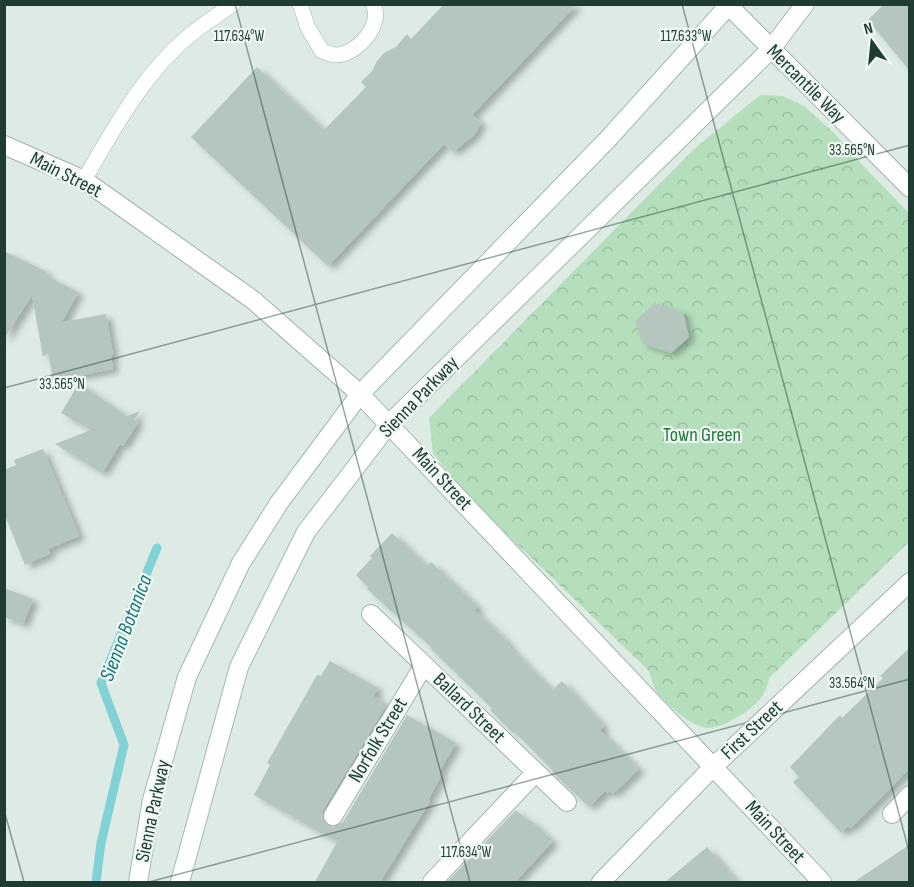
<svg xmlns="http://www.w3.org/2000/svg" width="914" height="887" font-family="'Sofia Sans Condensed',sans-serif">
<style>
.park{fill:url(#park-crowns)}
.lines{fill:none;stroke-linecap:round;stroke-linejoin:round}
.stream{stroke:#81d2d6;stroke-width:9}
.building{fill:#b4c6bd;filter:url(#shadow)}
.lane-casing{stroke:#a1b3ab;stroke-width:16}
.street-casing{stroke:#a1b3ab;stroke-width:20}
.secondary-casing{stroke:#9fbbae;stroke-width:20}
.lane{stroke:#fff;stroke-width:15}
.street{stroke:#fff;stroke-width:18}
.secondary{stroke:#fff;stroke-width:18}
.ticks{fill:none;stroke:#1e3c31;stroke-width:1.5;stroke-opacity:0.45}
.labels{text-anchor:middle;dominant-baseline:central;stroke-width:4.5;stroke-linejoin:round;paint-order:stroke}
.street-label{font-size:20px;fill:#1e3c31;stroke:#eff8f2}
.park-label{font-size:20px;fill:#25763b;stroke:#eff8f2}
.water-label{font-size:21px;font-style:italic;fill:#14777d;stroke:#eff8f2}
.ticks-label{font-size:15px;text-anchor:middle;fill:#1e3c31;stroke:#eff8f2;stroke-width:4.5;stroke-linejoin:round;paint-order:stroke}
</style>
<defs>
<pattern id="park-crowns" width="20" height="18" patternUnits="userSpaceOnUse" patternTransform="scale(1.5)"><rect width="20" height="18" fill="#b5dfbc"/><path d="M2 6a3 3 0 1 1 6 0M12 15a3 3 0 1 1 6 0" fill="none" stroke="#9bc0a2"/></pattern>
<filter id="shadow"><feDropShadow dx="6" dy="4" stdDeviation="3" flood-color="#0004"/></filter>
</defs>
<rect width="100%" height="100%" fill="#deebe4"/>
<path class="park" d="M760,95L783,96L804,106L835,134L870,173L909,213V542L769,678C767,694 756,705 743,714C733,720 721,727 709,728C692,728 667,705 657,692C653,687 651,677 649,671L463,492L433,453L429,418L694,149Z"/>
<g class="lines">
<path class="stream" d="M96,882L101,843L124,745L101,683L157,548"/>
</g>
<g class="building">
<path d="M444,4H577L472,115L481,123L474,135L453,152L444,144L328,266L191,137L257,67L324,130L366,87L361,82L372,71L377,61L385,52L396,47L407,34L411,39Z"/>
<path d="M884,4H909V70L868,20Z"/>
<path d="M4,251L47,272L45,275L78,292L62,322L106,314L113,355H111L113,369L53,381L48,353L43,357L32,295L4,339Z"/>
<path d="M655,303L683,312L689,337L671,353L643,344L635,321Z"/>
<path d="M79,383L127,416L140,411L134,420L138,422L123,446L120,444L102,473L55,444L91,430L61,413Z"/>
<path d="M43,449L79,536L48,549L50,554L25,565L4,513V470L16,465L14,460Z"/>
<path d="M392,533L427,566L431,562L478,607L474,610L508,642L507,644L552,690L562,681L604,726L600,730L639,769L613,794L610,791L607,793L605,791L589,807L552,772L553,771L515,732L514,734L490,710L492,708L431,649L432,648L367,589L368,587L356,575L372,558L370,556Z"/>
<path d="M4,588L33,599L23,624L4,617Z"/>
<path d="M909,648V769L851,828L848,826L841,833L793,782L799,777L790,767L840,715L842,718L883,678L880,676Z"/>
<path d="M330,661L378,688L373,696L387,704L323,810L322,816L327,825L333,827L343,822L407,715L456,743L439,772L442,774L428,800L430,801L380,882H315L337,842L254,795L270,765L267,763L317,675L321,676Z"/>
<path d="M516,810L528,821L530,820L553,841L515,882H447Z"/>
<path d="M909,845V882H854Z"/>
<path d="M707,847L737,882H665Z"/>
</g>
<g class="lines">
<g class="lane-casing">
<g id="lane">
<path d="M300,4L308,28L322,51C326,52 332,55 336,55C357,55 384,24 373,4"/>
<path d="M84,180C115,127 145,70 195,31C207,22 220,13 233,4"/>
</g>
</g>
<g class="street-casing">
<g id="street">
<path d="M729,6L910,188"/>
<path d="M4,145L84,180L253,300L360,394L822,882"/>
<path d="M371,614L567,802"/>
<path d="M892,814L910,795"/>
<path d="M333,816L424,665"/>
<path d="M432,882L536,772"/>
<path d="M601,882L714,766L910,582"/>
</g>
</g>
<g class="secondary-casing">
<g id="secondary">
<path d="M138,882L152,800L187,677L241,563L279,503L360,394L608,139L730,4"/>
<path d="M180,882L239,667L306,532L389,424L771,49L805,4"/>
</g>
</g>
<use href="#lane" class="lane"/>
<use href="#street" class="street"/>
<use href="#secondary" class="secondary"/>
</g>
<path class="ticks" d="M235,4L470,882M682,4L910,855M4,388L910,145M4,810L24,882M149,882L910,679"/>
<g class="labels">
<g class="street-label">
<text transform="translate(806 84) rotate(45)">Mercantile Way</text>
<text transform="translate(66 175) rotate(27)">Main Street</text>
<text transform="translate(419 397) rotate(-46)">Sienna Parkway</text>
<text transform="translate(442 479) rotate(47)">Main Street</text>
<text transform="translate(469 708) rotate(44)">Ballard Street</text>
<text transform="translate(752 730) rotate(-43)">First Street</text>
<text transform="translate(378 740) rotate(-59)">Norfolk Street</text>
<text transform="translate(153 811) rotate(-78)">Sienna Parkway</text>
<text transform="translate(775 832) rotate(47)">Main Street</text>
</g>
<g class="park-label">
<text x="702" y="435">Town Green</text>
</g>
<g class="water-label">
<text transform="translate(126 628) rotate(-69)">Sienna Botanica</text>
</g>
</g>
<g class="ticks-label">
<text x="686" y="41">117.633°W</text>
<text x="239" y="41">117.634°W</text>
<text x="852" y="155">33.565°N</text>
<text x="62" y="389">33.565°N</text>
<text x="852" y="688">33.564°N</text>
<text x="466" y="857">117.634°W</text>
</g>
<rect width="914" height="887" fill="none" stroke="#1e3c31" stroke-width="12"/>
<g transform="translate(872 42) rotate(345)" stroke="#eff8f2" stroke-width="4.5" paint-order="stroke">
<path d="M0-4.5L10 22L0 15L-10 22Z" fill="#1e3c31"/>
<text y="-9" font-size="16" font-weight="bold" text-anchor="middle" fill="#1e3c31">N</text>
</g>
</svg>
